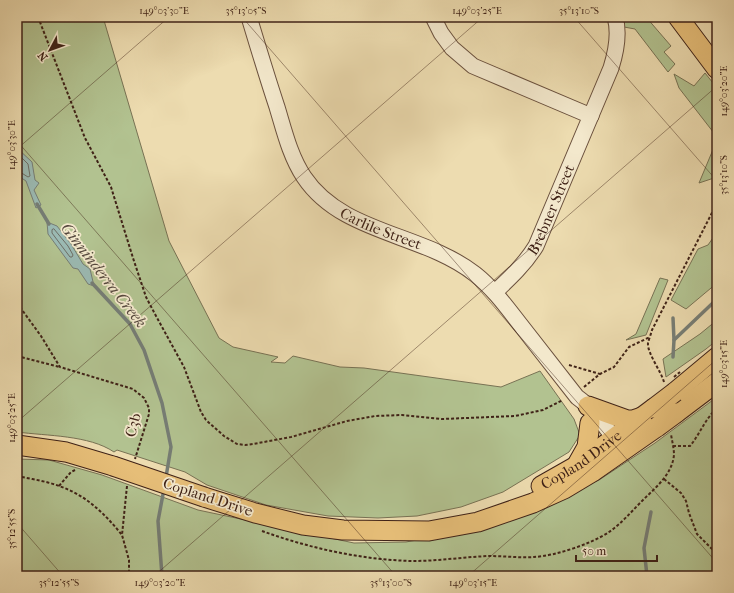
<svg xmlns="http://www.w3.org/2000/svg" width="734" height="593" font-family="'IM FELL French Canon',serif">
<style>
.green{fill:#b2c290;stroke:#787254}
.water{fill:#9bbab3;stroke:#767d75}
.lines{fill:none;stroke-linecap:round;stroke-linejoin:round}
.shore{stroke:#6d6e65;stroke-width:1}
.stream{stroke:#767d75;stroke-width:3.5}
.minor-casing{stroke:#6a503d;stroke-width:17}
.major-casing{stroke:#3f2217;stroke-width:21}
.path{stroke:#3f2217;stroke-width:2;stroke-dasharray:3 2;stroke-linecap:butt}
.minor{stroke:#f3e8cc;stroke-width:15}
.major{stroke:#e6be78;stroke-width:19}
.major-bridge-casing{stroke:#3f2217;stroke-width:21;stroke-linecap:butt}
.path-bridge{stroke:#3f2217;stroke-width:2;stroke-dasharray:3 2;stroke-linecap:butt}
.major-bridge{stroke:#e6be78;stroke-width:19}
.ticks{fill:none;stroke:#3f2217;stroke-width:1;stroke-opacity:0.45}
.labels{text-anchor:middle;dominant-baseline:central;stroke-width:3.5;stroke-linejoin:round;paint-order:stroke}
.street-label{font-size:15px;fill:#3f2217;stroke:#f3e8cc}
.water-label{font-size:16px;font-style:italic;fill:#56483e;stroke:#f3e8cc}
.neatline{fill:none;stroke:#3f2217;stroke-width:1.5}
.ticks-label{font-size:10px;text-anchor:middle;fill:#3f2217}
</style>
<rect width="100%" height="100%" fill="#eddcb0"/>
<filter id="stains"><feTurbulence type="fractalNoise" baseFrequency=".005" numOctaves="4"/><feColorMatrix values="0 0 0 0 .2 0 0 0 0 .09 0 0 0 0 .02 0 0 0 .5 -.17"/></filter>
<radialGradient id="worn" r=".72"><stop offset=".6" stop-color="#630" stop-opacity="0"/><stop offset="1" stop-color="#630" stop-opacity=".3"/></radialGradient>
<g class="green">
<path d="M17,17H103L169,241L219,338L233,347L278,357L271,362L285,363L293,356L340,367L364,368L501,387L540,371L574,419L580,435L569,452L503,492L461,507L417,516L378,518L328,516L266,505L207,485L185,472L117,450L114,452C89,435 47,436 17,432Z"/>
<path d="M621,17H646L671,46L664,52L675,64L668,72L635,29L624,27Z"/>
<path d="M705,73L717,88V137L679,88L674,74L694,86Z"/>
<path d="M717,140V177L699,183Z"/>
<path d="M717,232V283L686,309L671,300L698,249L708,245Z"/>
<path d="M660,278L668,280L646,335L626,340L636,334Z"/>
<path d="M717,320V340L706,349L666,377L663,359L700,334Z"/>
<path d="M717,397V576H17V459L49,460L102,475L198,510L354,543L406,542L494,526L599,480L655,443Z"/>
</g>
<g class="water">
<path d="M17,148L32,162L35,180L39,183L34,190L41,205L36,208L26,181L17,175Z"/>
<path d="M47,222L57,226L71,244L83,264L90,269L94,286L88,284L78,269L73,268L48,234Z"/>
</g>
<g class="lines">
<g class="shore">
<path d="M17,153L28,164L30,176L28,177L20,172H17"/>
<path d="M54,229L68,246L73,255L72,257H70L52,233V230Z"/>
</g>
<g class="stream">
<path d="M37,204L49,224"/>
<path d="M92,283L130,324L144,350L162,403L171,447L166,477"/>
<path d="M673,318L674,340"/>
<path d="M673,357L674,340L717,299"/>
<path d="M162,576L158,521L164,489"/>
<path d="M647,576L644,548L651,512"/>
</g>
<g class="minor-casing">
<g id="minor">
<path id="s1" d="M249,17C258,47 267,77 277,107C284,130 290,156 304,177C342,234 423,233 475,274C494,289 508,309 523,328C541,351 559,374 577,397C594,409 608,429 619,447"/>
<path d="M433,17L441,33L452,48L473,66L591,116"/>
<path id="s2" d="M495,292C510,278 525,264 536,246L611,68C616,52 620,34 615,17"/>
</g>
</g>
<g class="major-casing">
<g id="major">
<path d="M678,17L717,69"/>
<path d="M675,392L717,357"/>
<path d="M588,406L627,420H633L642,417"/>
<path d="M676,413L717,382"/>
<path d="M17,445L66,452L113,466"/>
<path d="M578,463L587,447L590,423"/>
<path id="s3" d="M541,486L578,465L654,408"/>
<path d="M204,497L255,513L303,525L343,530L429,531L478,522L533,503L564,489L594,471L657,427"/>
</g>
</g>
<g class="path">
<path d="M38,17L85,138L111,187L133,258L146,297L156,316L184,367L201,412L206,420L224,436L237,444L245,445L253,444L291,437L347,421L375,416L402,415L442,419L515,416L543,410L563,400"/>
<path d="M17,303L41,336L60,367L133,389L144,398L149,408V414L135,459"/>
<path d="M17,356L60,367"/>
<path d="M569,365L600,374"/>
<path d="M664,382C661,371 647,353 648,343C649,339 651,334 652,330L717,203"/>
<path d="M584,387L600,374L614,367L629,347L650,337"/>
<path d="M673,446H690C700,434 705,419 717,408"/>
<path d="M17,476C31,479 46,481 59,486C86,495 105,514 122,535"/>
<path d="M664,479L681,493L686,501L689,513L697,534L717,554"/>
<path d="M59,486L71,472L75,470"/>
<path d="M127,486L122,535L129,560V576"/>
<path d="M262,531C309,548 362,560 413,561C438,561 464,557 489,556C504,556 519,558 534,557C555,556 591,544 609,532C621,524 631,512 642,501C655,488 672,475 674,455C674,448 672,441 671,434"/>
</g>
<use href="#minor" class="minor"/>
<use href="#major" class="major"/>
<g class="major-bridge-casing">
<g id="major-bridge">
<path d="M654,408L675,392"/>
<path d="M657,427L676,413"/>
<path d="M113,466L204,497"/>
</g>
</g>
<path class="path-bridge" d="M674,377L680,372"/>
<use href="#major-bridge" class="major-bridge"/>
</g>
<path class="ticks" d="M242,17L717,563M574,17L717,181M17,141L396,576M17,149L169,17M17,422L483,17M17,523L63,576M154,576L717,86M468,576L717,359"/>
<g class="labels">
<g class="street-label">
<text stroke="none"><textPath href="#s2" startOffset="101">Brebner Street</textPath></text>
<text stroke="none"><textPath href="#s1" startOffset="264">Carlile Street</textPath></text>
<text transform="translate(133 425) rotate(-75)">C3b</text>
<text stroke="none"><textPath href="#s3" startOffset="48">Copland Drive</textPath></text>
<text transform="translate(208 497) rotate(18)">Copland Drive</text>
</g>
<g class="water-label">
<text transform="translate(104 275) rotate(52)">Ginninderra Creek</text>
</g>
</g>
<rect width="734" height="593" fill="none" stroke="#eddcb0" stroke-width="44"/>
<g transform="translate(50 50) rotate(229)" stroke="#f3e8cc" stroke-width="3" paint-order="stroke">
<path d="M0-3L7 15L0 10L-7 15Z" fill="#3f2217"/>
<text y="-6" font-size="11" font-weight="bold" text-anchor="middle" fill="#3f2217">N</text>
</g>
<path d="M576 555v6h81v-6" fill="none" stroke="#3f2217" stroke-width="2"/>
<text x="582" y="555" font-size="12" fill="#3f2217" stroke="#f3e8cc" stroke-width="3" paint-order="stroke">50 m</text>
<rect x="22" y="22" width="690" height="549" class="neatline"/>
<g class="ticks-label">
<text x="164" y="14">149°03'30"E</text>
<text x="246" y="14">35°13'05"S</text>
<text x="477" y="14">149°03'25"E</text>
<text x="579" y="14">35°13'10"S</text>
<text transform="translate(723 91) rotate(-90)" y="4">149°03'20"E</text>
<text transform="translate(11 145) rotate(-90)" y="4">149°03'30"E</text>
<text transform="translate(723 175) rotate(-90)" y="4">35°13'10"S</text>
<text transform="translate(723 364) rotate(-90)" y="4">149°03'15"E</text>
<text transform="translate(11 418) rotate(-90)" y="4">149°03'25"E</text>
<text transform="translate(11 529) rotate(-90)" y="4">35°12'55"S</text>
<text x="59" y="586">35°12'55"S</text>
<text x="160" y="586">149°03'20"E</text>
<text x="391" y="586">35°13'00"S</text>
<text x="473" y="586">149°03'15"E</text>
</g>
<rect width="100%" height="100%" filter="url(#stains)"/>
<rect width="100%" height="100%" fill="url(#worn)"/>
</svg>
